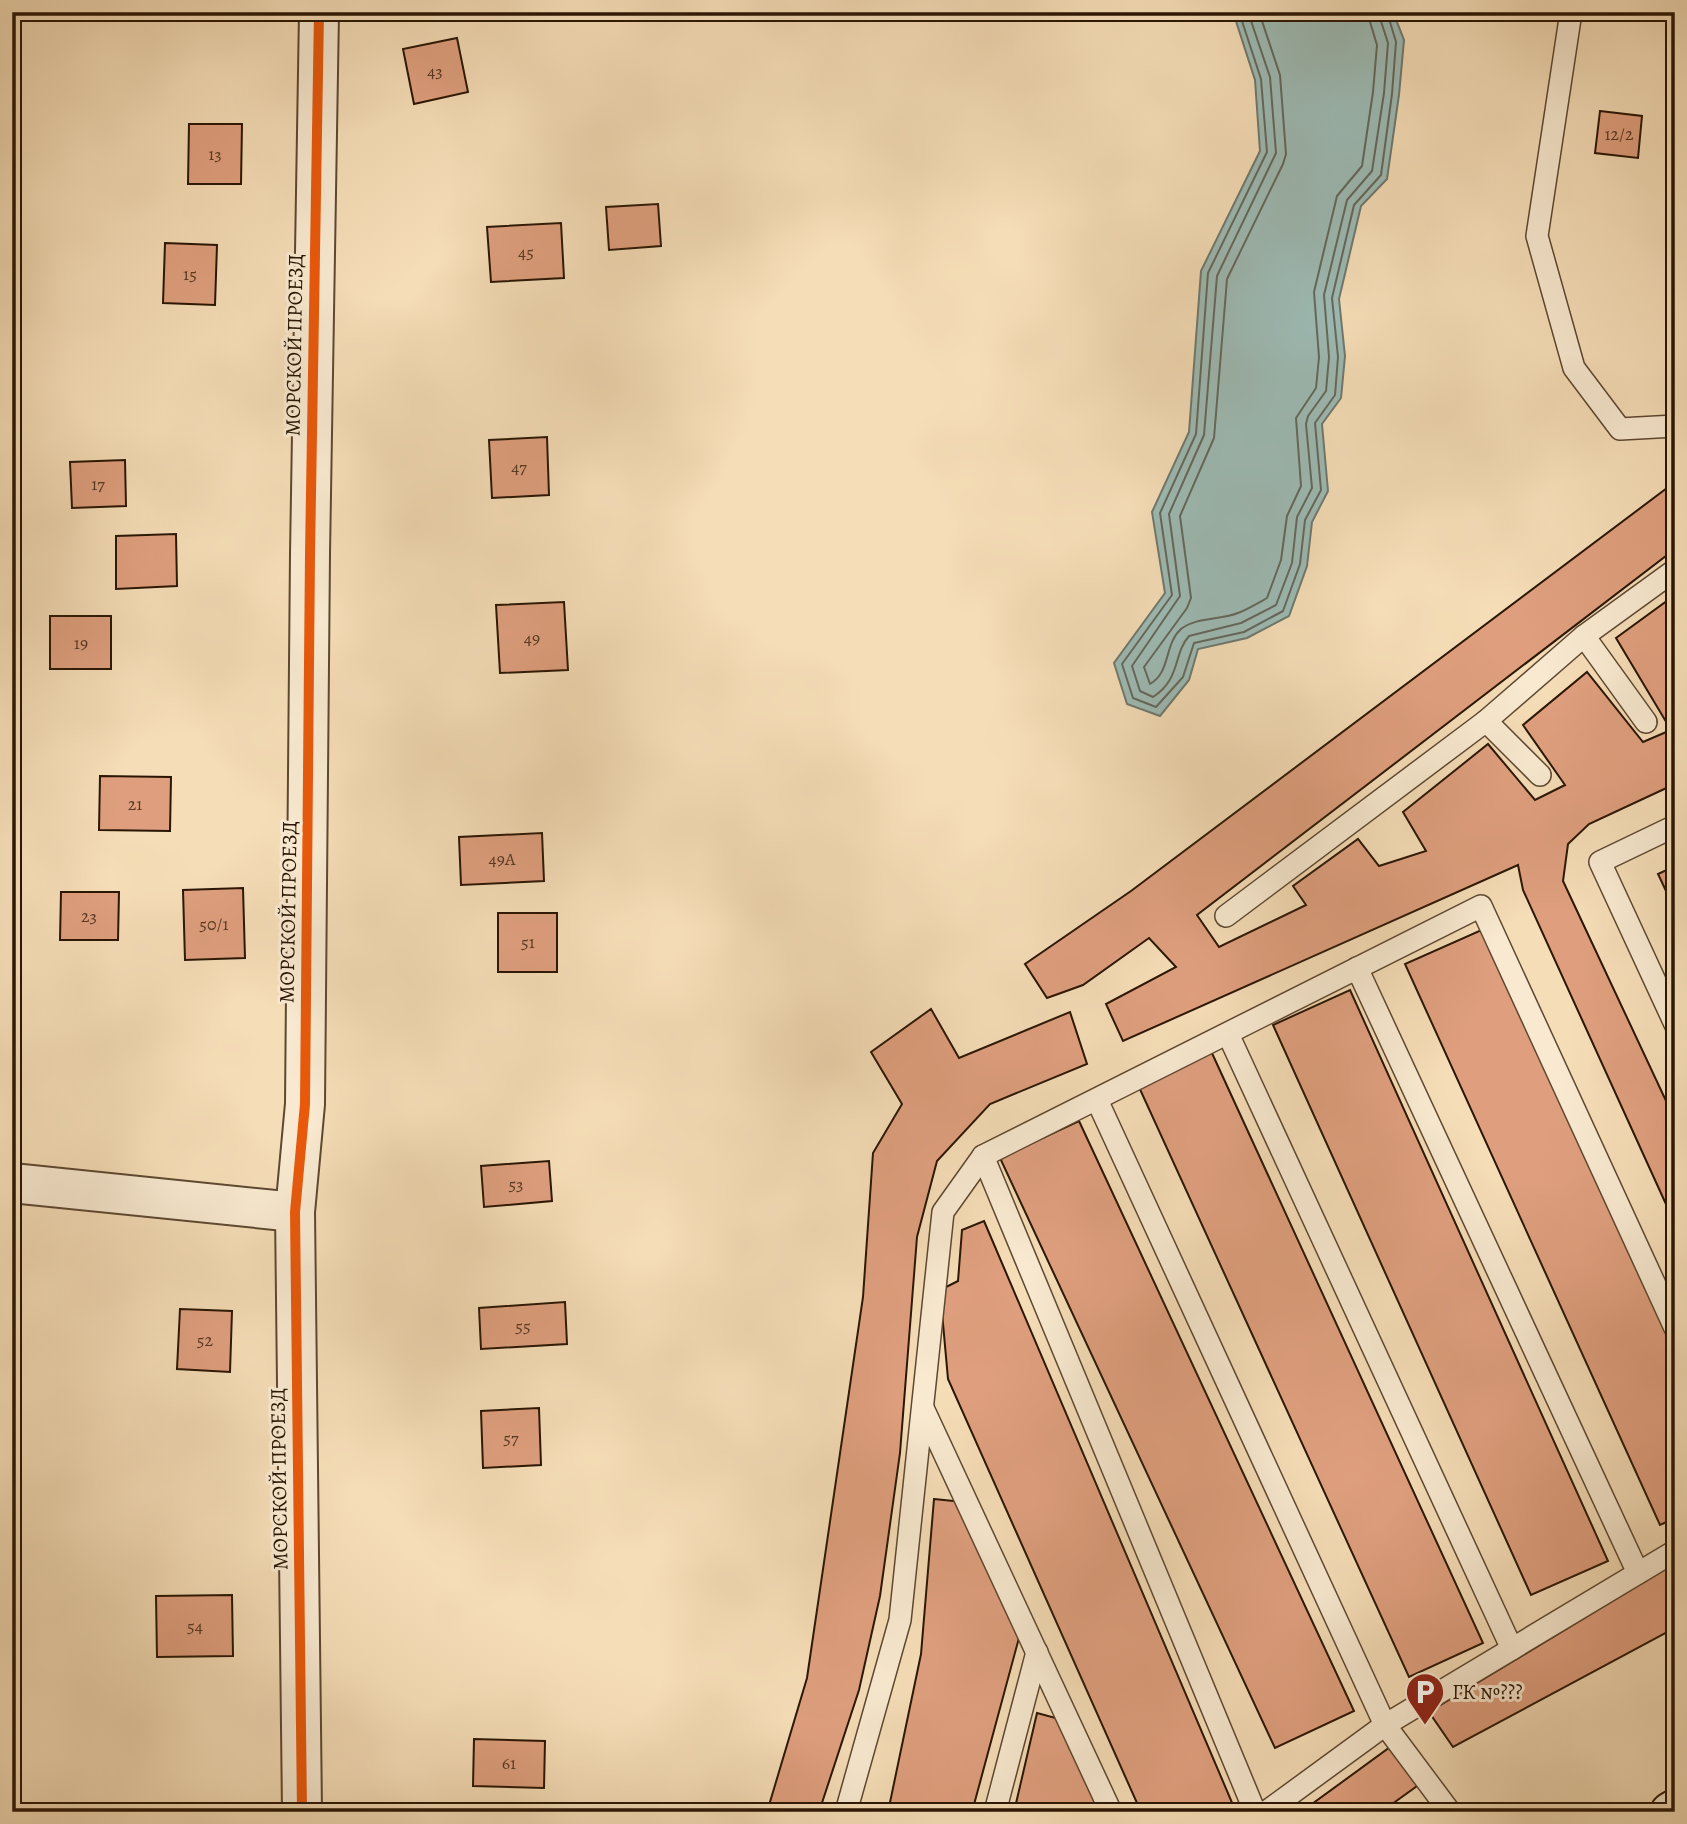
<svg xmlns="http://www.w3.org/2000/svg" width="1687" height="1824" font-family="Alegreya,serif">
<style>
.water{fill:#9dbbb5;stroke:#6f796e;stroke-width:2}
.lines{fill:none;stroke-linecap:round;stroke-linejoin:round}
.shore{stroke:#64685c;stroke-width:2}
.building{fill:#df9f7e;stroke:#2a1604;stroke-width:2}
.service-casing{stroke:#5d4831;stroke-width:24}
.minor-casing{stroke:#5d4831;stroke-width:42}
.secondary-casing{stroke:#2a1604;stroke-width:42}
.service{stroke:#f8e9d0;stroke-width:21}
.minor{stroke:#f8e9d0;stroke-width:38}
.secondary{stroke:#f8e9d0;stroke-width:38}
.cycleway-casing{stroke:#f8e9d0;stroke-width:15}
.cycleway{stroke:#e8590c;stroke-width:10}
.labels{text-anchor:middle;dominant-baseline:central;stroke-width:6;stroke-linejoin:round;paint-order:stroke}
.number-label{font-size:18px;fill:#573822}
.street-label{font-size:21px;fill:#2a1604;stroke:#f8e9d0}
.poi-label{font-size:21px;fill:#2a1604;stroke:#f8e9d0;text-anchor:start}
</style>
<rect width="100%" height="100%" fill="#f5ddb7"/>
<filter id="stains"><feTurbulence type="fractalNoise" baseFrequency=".00286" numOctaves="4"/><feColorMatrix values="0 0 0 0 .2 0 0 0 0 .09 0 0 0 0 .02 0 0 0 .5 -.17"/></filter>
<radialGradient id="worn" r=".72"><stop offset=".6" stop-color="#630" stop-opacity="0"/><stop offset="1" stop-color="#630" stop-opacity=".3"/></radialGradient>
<path class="water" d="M1233,12H1393L1404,40L1399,95L1387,179L1361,206L1339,299L1345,356L1341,398L1322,424L1328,491L1312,522L1307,566L1289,616L1247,638L1198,649L1189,680L1160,716L1127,704L1114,663L1165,593L1152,512L1189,432L1201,271L1260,151L1255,80Z"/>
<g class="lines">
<g class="shore">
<path d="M1239,12L1261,79L1267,152L1208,273L1196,434L1160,513L1172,595L1122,664L1133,698L1156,707L1183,677L1194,643L1244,632L1283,611L1300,564L1305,520L1321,490L1315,423L1335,395L1338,357L1332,298L1354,205L1381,175L1392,94L1396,42L1387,12"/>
<path d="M1248,12L1270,77L1276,153L1217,276L1204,435L1169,514L1180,596L1132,666L1140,691L1153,697C1181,679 1173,654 1189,636L1241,623L1276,605L1292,563L1297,517L1312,488L1306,424L1308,416L1326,391L1329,357L1324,295L1347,200L1372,171L1384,93L1388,43L1378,12"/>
<path d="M1259,12L1280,75L1286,154L1283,164L1227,279L1214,438L1180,516L1191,598L1187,608L1144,667L1150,684C1171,672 1164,644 1181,629C1196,617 1221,620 1238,613C1248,609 1258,603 1267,598L1281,560L1287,516L1301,486L1296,418L1316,388L1319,357L1314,292L1337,196L1362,166L1373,92L1377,45L1367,12"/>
</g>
</g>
<g class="building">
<path d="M1629,12H1675V22L1628,16Z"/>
<path d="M457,38L468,92L414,104L403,49Z"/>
<path d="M1600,111L1642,116L1638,158L1595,153Z"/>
<path d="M189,124H242L241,184H188Z"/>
<path d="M658,204L661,246L609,250L606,207Z"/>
<path d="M561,223L564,278L491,282L487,227Z"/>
<path d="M165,243L217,245L215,305L163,303Z"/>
<path d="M547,437L549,495L492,498L489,440Z"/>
<path d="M125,460L126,506L72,508L70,462Z"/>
<path d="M1675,482V549L1197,915L1219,947L1306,905L1293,886L1358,839L1379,866L1426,851L1403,812L1488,744L1535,800L1565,785L1523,725L1587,672L1643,742L1671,730L1616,638L1675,595V784L1589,824L1568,844L1563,881L1675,1120V1224L1523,890L1518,865L1123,1041L1106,1004L1176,967L1149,938L1083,985L1047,998L1025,964L1131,891Z"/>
<path d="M176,534L177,586L116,589V536Z"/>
<path d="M564,602L568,670L500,673L496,605Z"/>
<rect x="50" y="616" width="61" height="53"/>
<path d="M100,776L171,777L170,831L99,830Z"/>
<path d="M542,833L544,881L461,885L459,837Z"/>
<path d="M1675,866V910L1658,874Z"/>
<path d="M243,888L245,958L185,960L183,890Z"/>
<path d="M61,892H119L118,940H60Z"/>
<rect x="498" y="913" width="59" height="59"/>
<path d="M1486,928L1675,1344V1518L1660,1525L1405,964Z"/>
<path d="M1350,990L1608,1561L1531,1595L1273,1025Z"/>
<path d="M931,1009L959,1058L1070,1012L1087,1064L990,1104L937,1161L917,1237L900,1453L880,1596L859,1690L819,1812H767L807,1678L863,1297L873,1153L902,1104L871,1052Z"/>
<path d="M1211,1051L1483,1643L1409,1677L1138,1085Z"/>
<path d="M1079,1121L1354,1711L1275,1748L1000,1158Z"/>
<path d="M549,1161L552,1201L484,1207L481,1166Z"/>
<path d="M984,1221L1236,1812H1141L948,1379L940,1290L958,1281L962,1230Z"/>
<path d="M565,1302L567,1344L481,1349L479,1308Z"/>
<path d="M180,1309L232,1311L230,1372L177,1369Z"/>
<path d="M539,1408L541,1465L483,1468L481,1411Z"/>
<path d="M934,1499L973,1503L1023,1623L972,1812H888L921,1654Z"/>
<path d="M1675,1563V1628L1453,1747L1429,1712Z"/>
<path d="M232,1595L233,1656L157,1657L156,1596Z"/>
<path d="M1037,1713L1067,1721L1093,1768L1098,1812H1014Z"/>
<path d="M474,1739L545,1741L544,1788L473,1786Z"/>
<path d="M1397,1742L1424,1781L1381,1812H1301Z"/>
</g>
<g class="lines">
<g class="service-casing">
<g id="service">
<path d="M1571,12L1537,236L1574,368L1620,429L1675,426"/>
<path d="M1584,636L1646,722"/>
<path d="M1486,721L1540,775"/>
<path d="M1675,826L1600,862L1675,1024"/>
<path d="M1226,916L1486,721L1584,636L1675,570"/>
<path d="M1357,968L1638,1573"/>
<path d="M1228,1034L1512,1649"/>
<path d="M1097,1100L1385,1725L1450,1812"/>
<path d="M983,1156L1255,1812"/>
<path d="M923,1408L1111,1812"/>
<path d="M846,1812L900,1620L943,1212L983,1156L1481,906L1675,1328"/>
<path d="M995,1812L1037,1652"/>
<path d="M1266,1812L1385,1725L1675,1551"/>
</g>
</g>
<g class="minor-casing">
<g id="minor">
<path d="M12,1183L295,1212"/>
<path d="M302,1812L295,1212L305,1104L310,554L319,12"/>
</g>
</g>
<g class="secondary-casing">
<path id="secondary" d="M1670,1812L1675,1809"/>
</g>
<use href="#service" class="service"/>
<use href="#minor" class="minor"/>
<use href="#secondary" class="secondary"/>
<g class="cycleway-casing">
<path id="cycleway" d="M302,1812L295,1212L305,1104L310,554L319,12"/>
</g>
<use href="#cycleway" class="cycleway"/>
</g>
<defs>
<g id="parking-pin" transform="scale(2.0125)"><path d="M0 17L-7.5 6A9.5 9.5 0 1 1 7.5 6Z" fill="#8f2418" stroke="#f8e9d0"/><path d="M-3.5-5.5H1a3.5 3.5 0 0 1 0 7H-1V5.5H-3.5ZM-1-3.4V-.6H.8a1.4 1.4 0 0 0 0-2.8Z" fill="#fff"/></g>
</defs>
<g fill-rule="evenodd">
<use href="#parking-pin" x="1425" y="1692"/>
</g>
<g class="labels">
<g class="number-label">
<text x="435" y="71">43</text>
<text x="1619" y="134">12/2</text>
<text x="215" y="154">13</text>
<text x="526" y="252">45</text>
<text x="190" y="274">15</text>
<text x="519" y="467">47</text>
<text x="98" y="484">17</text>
<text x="532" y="638">49</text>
<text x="81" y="643">19</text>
<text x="135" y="804">21</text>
<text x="502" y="859">49А</text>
<text x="89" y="916">23</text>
<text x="214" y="924">50/1</text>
<text x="528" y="942">51</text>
<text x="516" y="1184">53</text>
<text x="523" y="1326">55</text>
<text x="205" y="1340">52</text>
<text x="511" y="1438">57</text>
<text x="195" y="1626">54</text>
<text x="509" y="1763">61</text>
</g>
<g class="street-label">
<text transform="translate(294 345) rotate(-89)">МОРСКОЙ ПРОЕЗД</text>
<text transform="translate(288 912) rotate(-89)">МОРСКОЙ ПРОЕЗД</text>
<text transform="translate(279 1479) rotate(-91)">МОРСКОЙ ПРОЕЗД</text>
</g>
<g class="poi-label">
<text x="1452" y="1692">ГК №???</text>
</g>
</g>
<rect width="1687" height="1824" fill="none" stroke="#f5ddb7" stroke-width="42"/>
<rect x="14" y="14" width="1659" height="1796" fill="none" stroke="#2a1604" stroke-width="3.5"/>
<rect x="21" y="21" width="1645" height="1782" fill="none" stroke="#2a1604" stroke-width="2"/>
<rect width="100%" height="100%" filter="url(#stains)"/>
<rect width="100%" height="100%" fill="url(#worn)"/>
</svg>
